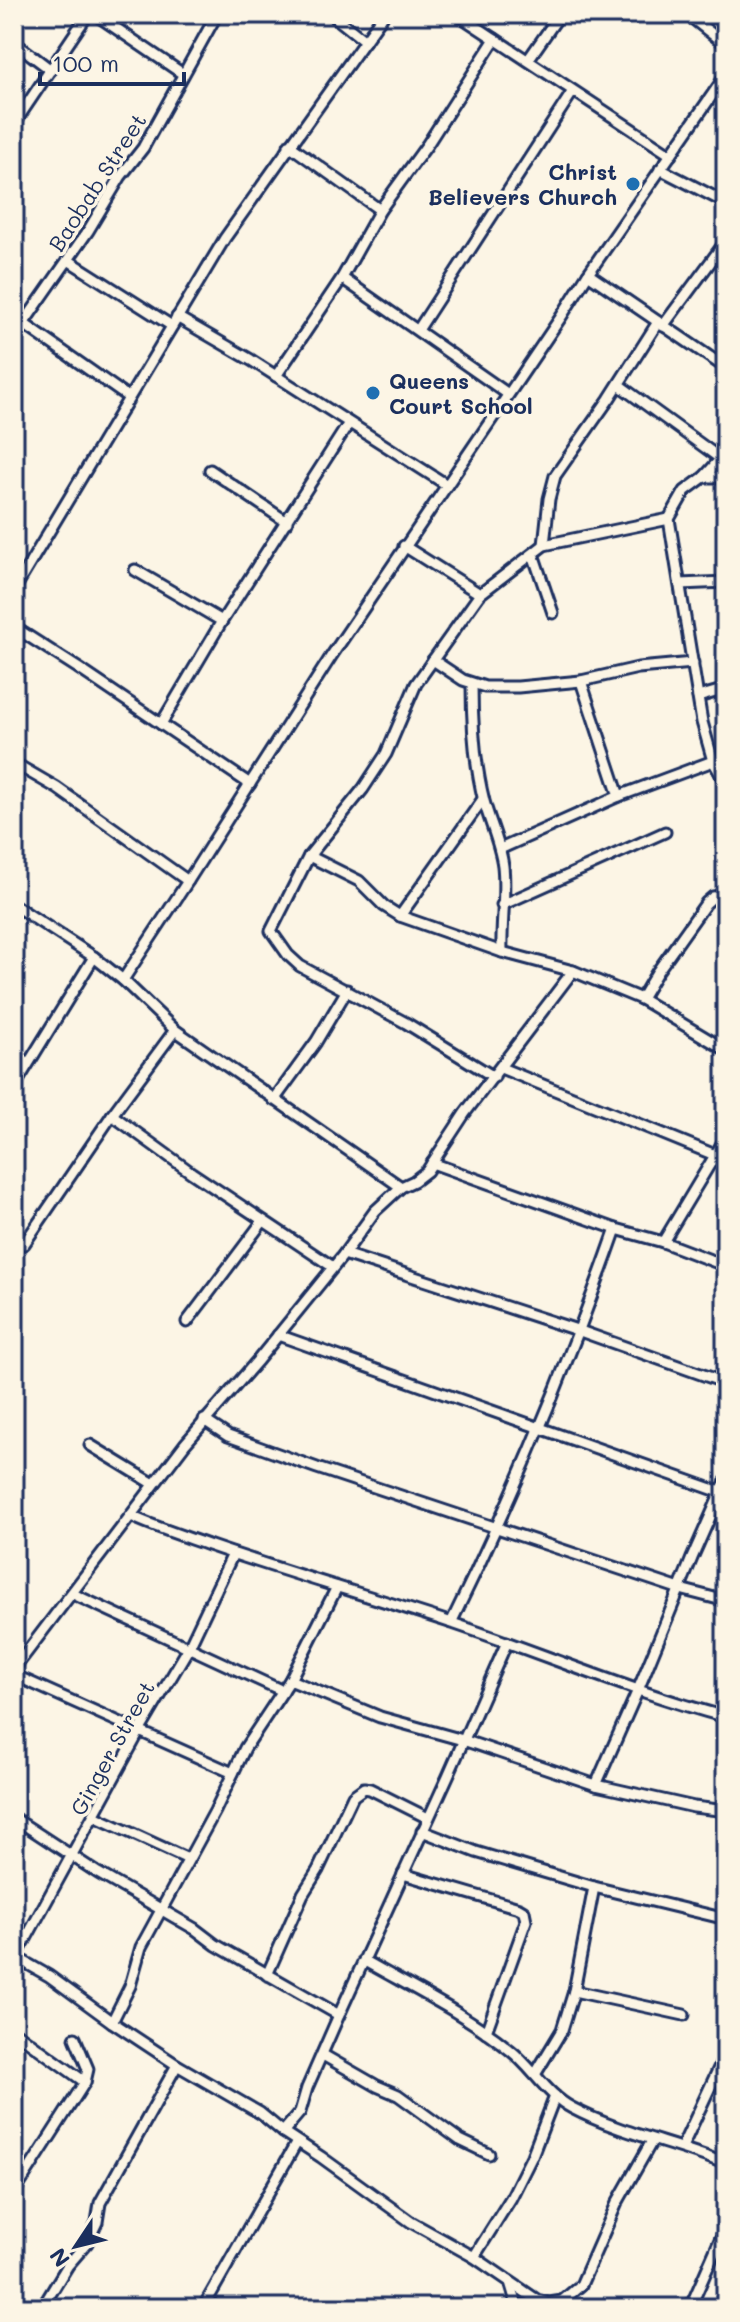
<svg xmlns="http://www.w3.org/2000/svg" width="740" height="2322" font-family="Mali,sans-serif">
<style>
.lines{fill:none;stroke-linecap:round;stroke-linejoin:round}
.minor-casing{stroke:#1b2f5e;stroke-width:15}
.minor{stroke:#fcf5e5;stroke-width:9}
.poi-dot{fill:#1f6fb2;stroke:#fcf5e5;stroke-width:3}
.labels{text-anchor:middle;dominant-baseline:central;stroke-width:7;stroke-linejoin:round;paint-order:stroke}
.poi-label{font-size:22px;font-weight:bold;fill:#1b2f5e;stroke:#fcf5e5;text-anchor:end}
.street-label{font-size:22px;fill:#1b2f5e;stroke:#fcf5e5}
</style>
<rect width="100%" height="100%" fill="#fcf5e5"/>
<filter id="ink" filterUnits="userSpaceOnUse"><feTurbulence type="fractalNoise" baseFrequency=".0125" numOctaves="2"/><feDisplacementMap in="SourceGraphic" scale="16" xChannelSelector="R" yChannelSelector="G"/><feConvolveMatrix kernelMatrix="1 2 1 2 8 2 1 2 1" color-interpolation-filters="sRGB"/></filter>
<g filter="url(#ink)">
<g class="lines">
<g class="minor-casing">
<g id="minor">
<path d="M95,14L183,74"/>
<path d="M331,14L365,41"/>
<path d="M457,14L671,155"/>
<path d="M687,14L726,45"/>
<path d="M14,42L51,70"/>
<path d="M528,60L560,14"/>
<path d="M14,124L88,14"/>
<path d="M289,145L380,210"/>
<path d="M660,169L726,203"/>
<path d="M68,260L172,326"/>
<path d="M588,274L726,368"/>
<path d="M342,278L508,394"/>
<path d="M14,317L128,397"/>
<path d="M177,317L251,360L447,485"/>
<path d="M23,324L88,231L121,176L143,148L217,14"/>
<path d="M663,326L726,241"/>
<path d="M418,330L573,91"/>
<path d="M276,376L342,278L380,210L427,145L495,39"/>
<path d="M619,385L721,459"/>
<path d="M726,453L704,477L685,491L669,519L702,722L713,761L726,783"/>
<path d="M210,470L287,522"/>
<path d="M704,477H726"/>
<path d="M544,545L549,499L555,476L609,399L658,322"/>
<path d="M404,546L480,594"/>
<path d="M533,554L553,613"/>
<path d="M135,570L222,621"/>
<path d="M680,584L726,582"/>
<path d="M14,590L225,238L384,14"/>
<path d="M14,627L78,668L250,784"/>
<path d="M433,660L463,680L485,687H518L581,681L638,668L693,663"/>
<path d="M581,681L619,796"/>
<path d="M472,684C472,724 474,762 484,801C490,823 500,843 503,866C506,893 501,924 502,952"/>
<path d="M698,697L726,689"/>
<path d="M161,724L222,621L349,423"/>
<path d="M14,763L57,788L188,881"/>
<path d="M500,849L619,796L713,761"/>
<path d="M309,856L359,881L384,906L400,916L502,952L573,971L641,999L726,1050"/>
<path d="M14,905L94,957L123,980L175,1030L401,1187"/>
<path d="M502,905L665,832"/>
<path d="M400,916L483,799"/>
<path d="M123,980L188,881L332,655L561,317L588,274L726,75"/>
<path d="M641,999L657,972L706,903L713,897L726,895"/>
<path d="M501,1068L715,1155"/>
<path d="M494,1077L406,1023L300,966L288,955L271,931L309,856L363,789L386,754L416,684L480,594L544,545L669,519"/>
<path d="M14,1087L94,957"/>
<path d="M274,1100L316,1042L347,990"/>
<path d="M112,1115L192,1173L333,1267"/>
<path d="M432,1163L616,1229L663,1242L726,1266"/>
<path d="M663,1242L726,1137"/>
<path d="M24,1244L112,1115L175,1030"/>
<path d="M344,1254L580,1331L726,1383"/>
<path d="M187,1322L263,1221"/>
<path d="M278,1335L726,1494"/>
<path d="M204,1420L228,1436L317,1468L680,1589L726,1601"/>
<path d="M90,1445L154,1484"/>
<path d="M131,1516C157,1528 183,1536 211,1546C289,1573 370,1596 449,1622C542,1653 632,1692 726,1717"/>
<path d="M73,1594L283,1691"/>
<path d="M451,1623C514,1495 569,1363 616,1229"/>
<path d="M14,1669L185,1444L258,1360L344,1254L375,1211L401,1187L414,1181L427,1171L465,1113L573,971"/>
<path d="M14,1675L233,1773"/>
<path d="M290,1680L380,1717L463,1740L596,1785L694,1807L726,1811"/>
<path d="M596,1785L638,1690L692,1558L726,1481"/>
<path d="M94,1816L188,1859"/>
<path d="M14,1818L98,1873L195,1929L216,1945L339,2015"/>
<path d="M422,1831L476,1852L594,1887L726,1919"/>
<path d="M403,1874L519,1908L524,1911L526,1921L486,2032"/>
<path d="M14,1956L49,1976L112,2022L177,2065L260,2113L283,2132L321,2157L411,2222L474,2257L537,2300L549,2303L562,2301L581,2285L617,2203L652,2141"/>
<path d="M16,1957L140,1730L188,1649L233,1554"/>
<path d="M365,1961C414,1989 466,2014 510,2050C532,2067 547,2095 572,2108C621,2134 675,2143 726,2164"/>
<path d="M267,1975L303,1894L318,1870L353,1796L364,1788L370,1789L428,1818"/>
<path d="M574,1991L684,2015"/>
<path d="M112,2022L130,1986L141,1947L215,1811L245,1748L290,1680L337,1587"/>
<path d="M14,2031L85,2082"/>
<path d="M323,2055L377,2086L398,2095L460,2140L489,2154"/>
<path d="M536,2073L562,2030L574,1991L594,1887"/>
<path d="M283,2132L300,2112L307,2088L339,2015L448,1776L507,1642"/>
<path d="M682,2147L726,2053"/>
<path d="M14,2193L85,2082L88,2069L75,2038"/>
<path d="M474,2257L511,2198L532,2156L555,2096"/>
<path d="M510,2282L516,2302L524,2308"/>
<path d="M42,2308L68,2265L87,2243L97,2222L100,2203L177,2065"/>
<path d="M203,2308L297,2142"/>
<path d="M690,2308L726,2226"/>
</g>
</g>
<use href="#minor" class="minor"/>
</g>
</g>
<g class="poi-dot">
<circle cx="633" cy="184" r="8"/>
<circle cx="373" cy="393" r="8"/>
</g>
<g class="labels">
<g class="poi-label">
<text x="617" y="171">Christ<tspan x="617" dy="25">Believers Church</tspan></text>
<text x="389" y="380" text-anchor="start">Queens<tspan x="389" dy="25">Court School</tspan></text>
</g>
<g class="street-label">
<text transform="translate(97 182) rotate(-57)">Baobab Street</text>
<text transform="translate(112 1748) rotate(-61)">Ginger Street</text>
</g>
</g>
<rect width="740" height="2322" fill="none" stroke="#fcf5e5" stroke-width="48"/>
<rect x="24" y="24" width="692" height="2274" fill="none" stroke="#1b2f5e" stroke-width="3" filter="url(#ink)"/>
<g transform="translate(76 2246) rotate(235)" stroke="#fcf5e5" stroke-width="6" paint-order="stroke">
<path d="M0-6L14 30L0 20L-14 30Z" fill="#1b2f5e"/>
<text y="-12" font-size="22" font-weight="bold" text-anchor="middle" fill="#1b2f5e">N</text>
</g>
<path d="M40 72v12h144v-12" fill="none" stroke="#1b2f5e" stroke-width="4"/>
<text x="52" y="72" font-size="24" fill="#1b2f5e" stroke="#fcf5e5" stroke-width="6" paint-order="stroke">100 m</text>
</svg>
